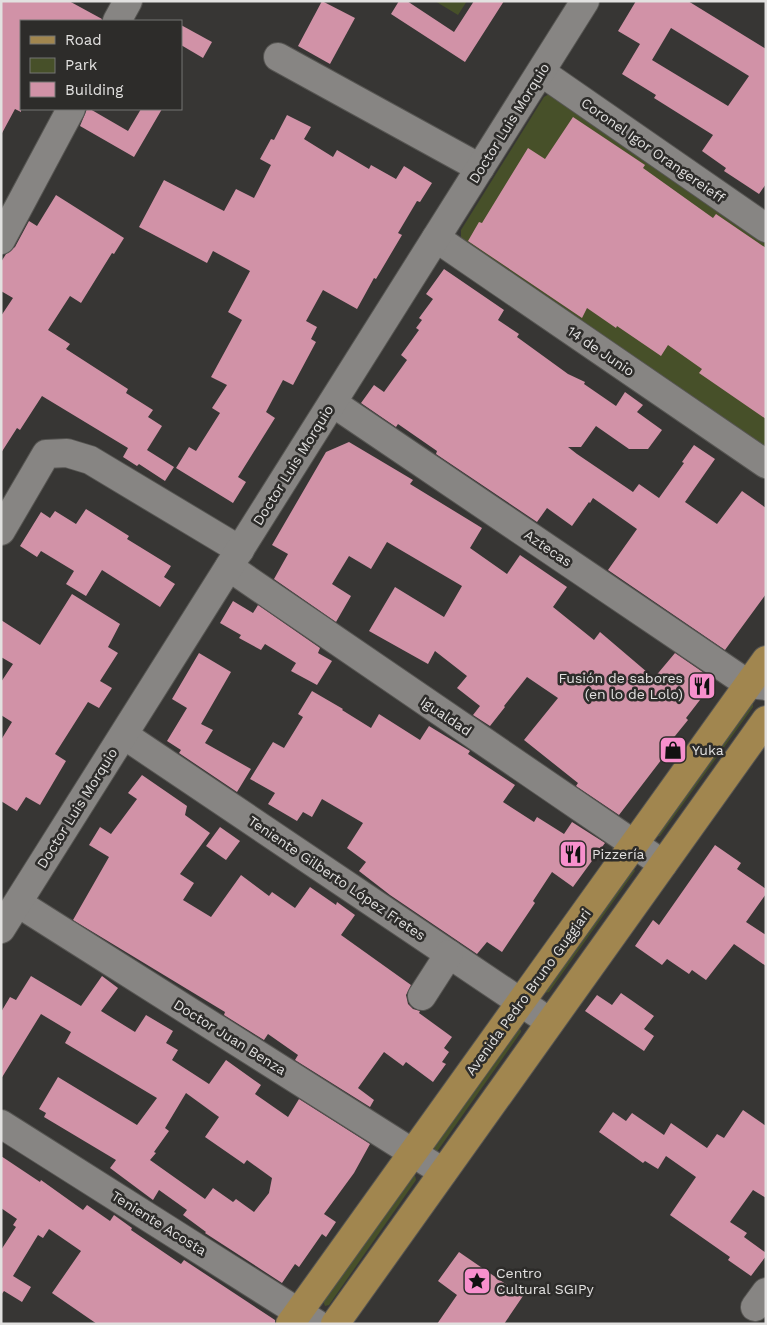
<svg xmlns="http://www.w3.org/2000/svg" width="767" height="1325" font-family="'Work Sans',sans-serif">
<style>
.green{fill:#475029}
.building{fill:#d192a7;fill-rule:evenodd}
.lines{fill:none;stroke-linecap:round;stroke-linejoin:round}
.minor-casing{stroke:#565552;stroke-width:30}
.major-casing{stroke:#565552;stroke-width:30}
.minor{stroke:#878583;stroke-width:28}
.major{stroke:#a1864f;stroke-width:28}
.labels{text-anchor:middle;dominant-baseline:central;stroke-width:5;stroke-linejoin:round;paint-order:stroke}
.street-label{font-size:14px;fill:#e2e1e0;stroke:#2d2c2a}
.poi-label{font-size:14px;fill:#e2e1e0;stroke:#2d2c2a;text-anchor:start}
</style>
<rect width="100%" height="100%" fill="#373634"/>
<g class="green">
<path d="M435,1H467L458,15Z"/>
<path d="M549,94L766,237V448L461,240V230L544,97Z"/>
<path d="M749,702L753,704V707L660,836L656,837Z"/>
<path d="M633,867L635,871L549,992L545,993L544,992Z"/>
<path d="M517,1028L521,1030V1032L436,1153L430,1149Z"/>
<path d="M415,1175L416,1180L329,1305L325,1306L323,1301L411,1177Z"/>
</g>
<g class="building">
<path d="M1,1H69L102,19L101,21H21V112L15,109L1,135Z"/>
<path d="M322,1L355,18L330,64L298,46Z"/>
<path d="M399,1H407L454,32L474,1H504L465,62L391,14Z"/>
<path d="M636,1H688L766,49V184L759,194L724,171L726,168L702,151L713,135L654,98L656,95L622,74L640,44L618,31ZM671,28L749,76L728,106L652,60Z"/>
<path d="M181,25L212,42L203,58L181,45Z"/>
<path d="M87,109H90L128,131L141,109H162L134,157L80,126Z"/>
<path d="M287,115L311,127L304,139L333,157L337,150L369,169L371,165L396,179L404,166L432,183L420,202L417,201L398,233L402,235L376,279L374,278L357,309L323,290L306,321L317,327L311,339L316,342L293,385L283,380L266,412L275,418L238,477L246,482L233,503L176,468L189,447L196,451L220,413L212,408L227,385L211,377L242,320L228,312L250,271L213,251L207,263L139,227L164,180L224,211L236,189L254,198L271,165L260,159L271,139L274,140Z"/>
<path d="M573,117L645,165L643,168L713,218L716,214L766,248V419L699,373L702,369L668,345L661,356L617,326L616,328L587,308L582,318L468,241L479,222L482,223L528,148L545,159Z"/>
<path d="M56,195L124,238L114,254L112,253L81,303L70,296L48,330L70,344L66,349L128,389L126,393L153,410L148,417L162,426L147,450L174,467L165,481L139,464L137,466L123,457L128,448L42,396L20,430L17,428L1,453V316L13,298L1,291V262L6,254L15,247L29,221L37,226Z"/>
<path d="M444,269L504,310L498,320L519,334L517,337L568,374L585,382L584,384L616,406L625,392L643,405L637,412L662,430L648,449H629L596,426L581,447H568L577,454L633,492L639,484L659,498L684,463L682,462L694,445L715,459L685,502L717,524L742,491L766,508V594L725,650L608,570L637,529L593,498L590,503L589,502L572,526L547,508L537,522L436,454L437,451L398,424L396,427L361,403L374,385L384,392L407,360L401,355L419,330L416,328L422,320L419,318L433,299L426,294Z"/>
<path d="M349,442L413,480L410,484L482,528L470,548L507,574L520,555L567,587L553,607L594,640L600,632L654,678L675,653L707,675L703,682L710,687L686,718L688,720L662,752L665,755L619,815L576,786L578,783L524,740L558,698L527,677L504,706L505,707L490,726L473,715L480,706L457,688L467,676L435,651L428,664L369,631L395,587L444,617L462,586L387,542L371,569L349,556L332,584L351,596L336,622L274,579L288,554L272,545L326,452Z"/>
<path d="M86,509L129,536L127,539L171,566L164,577L175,584L160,607L102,570L86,596L66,584L74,571L41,551L37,557L20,546L41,512L50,518L55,511L76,524Z"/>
<path d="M72,594L120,624L108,647L118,653L100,681L112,688L99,708L88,702L55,754L66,761L40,805L26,797L17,811L1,801V740L12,722L1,715V682L13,664L1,657V620L40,645Z"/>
<path d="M233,601L253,613L258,605L320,648L318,653L332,661L317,685L291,671L296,663L265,644L261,650L239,638L241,635L220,623Z"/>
<path d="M199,653L231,672L201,724L213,730L205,743L251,769L237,792L179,753L181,750L167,741L187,708L172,699Z"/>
<path d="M312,691L343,709L342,710L371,728L379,714L420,740L429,726L470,751L468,754L515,785L503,802L534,822L537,817L564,834L572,822L605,843L573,887L552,872L533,901L535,903L502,952L487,942L477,954L390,895L359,871L366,862L347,848L363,823L322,799L312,817L303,812L297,821L268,804L275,793L250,779L273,742L284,748L303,717L298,714Z"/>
<path d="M142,775L187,806L185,815L210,833L180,874L194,883L183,900L211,917L241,875L269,896L272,892L295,908L310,887L336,905L337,902L355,915L341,935L411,985L406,995L408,1004L413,1009L420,1011L419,1013L452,1037L444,1048L449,1052L442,1062L446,1064L433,1082L406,1062L403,1066L384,1052L358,1088L374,1100L370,1107L295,1060L298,1055L268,1034L264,1040L224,1015L225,1012L73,920L109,857L89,845L100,827L111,834L137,799L128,793Z"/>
<path d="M220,827L240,841L226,860L206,846Z"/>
<path d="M715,845L741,863L737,869L766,889V894L746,922L766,935V966L734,944L706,980L692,970L689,974L667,959L662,965L635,946L653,920L659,925Z"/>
<path d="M31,976L81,1006L102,976L118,988L101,1011L135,1032L146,1015L173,1031L166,1043L178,1050L172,1060L209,1084L226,1060L261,1085L255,1094L288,1117L299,1099L370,1144L354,1173L324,1214L336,1222L326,1237L322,1234L299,1267L295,1264L282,1283L205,1233L206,1232L183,1215L187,1210L159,1190L153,1200L110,1168L116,1160L44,1117L46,1113L39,1109L58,1077L137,1125L157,1098L65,1043L71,1032L41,1014L1,1079V1012L10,997L16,1000ZM186,1093L219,1117L205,1137L244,1164L247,1160L272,1178L269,1193L254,1212L236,1199L233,1202L213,1188L205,1199L150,1160L156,1153L154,1152L169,1131L165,1128Z"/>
<path d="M621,993L654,1016L644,1029L654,1036L644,1051L585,1011L597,995L612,1005Z"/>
<path d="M743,1110L766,1126V1198L753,1190L730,1222L747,1233L744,1237L766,1253V1256L751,1276L728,1260L730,1257L670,1215L696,1177L666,1156L658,1169L645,1161L643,1163L599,1132L613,1112L626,1121L632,1113L664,1135L671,1123L707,1148L717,1134L724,1138Z"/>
<path d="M1,1156L40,1182L41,1180L83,1210L87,1205L110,1221L114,1215L132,1228L131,1230L181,1264L184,1260L275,1320V1324H97L52,1293L81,1251L49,1229L43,1238L38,1235L13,1276L31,1287L22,1302L4,1291L1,1295V1250L16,1227L13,1225L17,1219L1,1208Z"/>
<path d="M459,1252L523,1296L504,1324H437L457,1295L438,1281Z"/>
</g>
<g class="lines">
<g class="minor-casing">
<g id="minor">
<path d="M117,21L128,1"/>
<path d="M278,57L480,168"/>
<path d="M541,72L766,228"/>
<path d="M436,238L766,464"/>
<path d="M1,240L71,109"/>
<path d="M333,403L748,684L766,686"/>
<path d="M1,531L46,454L67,453L90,460L240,550"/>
<path d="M229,567L663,864"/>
<path d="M124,735L550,1022"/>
<path d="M18,903L443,1172"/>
<path d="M1,929L585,1"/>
<path d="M422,996L449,954"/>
<path d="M1,1124L317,1324"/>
<path d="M755,1307L766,1292"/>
</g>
</g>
<g class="major-casing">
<g id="major">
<path d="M290,1324L766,660"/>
<path d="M335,1324L766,720"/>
</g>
</g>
<use href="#minor" class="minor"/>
<use href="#major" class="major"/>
</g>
<defs>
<g id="restaurant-square" transform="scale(1.4375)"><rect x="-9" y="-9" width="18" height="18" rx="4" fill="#f790cd" stroke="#2d2c2a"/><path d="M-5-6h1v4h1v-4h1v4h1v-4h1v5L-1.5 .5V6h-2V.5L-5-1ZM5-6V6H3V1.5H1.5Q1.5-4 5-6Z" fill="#111"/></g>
<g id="shop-square" transform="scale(1.4375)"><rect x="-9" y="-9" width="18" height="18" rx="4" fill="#f790cd" stroke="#2d2c2a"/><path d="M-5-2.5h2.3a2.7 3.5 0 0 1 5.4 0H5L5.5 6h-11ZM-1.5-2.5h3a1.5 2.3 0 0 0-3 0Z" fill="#111"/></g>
<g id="sight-square" transform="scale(1.4375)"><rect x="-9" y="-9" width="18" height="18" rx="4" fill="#f790cd" stroke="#2d2c2a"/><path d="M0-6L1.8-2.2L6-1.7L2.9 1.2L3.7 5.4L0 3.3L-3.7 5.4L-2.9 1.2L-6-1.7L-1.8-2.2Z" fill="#111"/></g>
</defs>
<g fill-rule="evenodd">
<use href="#restaurant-square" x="702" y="686"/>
<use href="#shop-square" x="673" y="750"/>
<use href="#restaurant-square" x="573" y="854"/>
<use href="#sight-square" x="477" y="1281"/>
</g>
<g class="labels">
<g class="street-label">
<text transform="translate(509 123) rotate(-58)">Doctor Luis Morquio</text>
<text transform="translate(653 150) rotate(35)">Coronel Igor Orangereieff</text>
<text transform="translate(601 351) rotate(34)">14 de Junio</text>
<text transform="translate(293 465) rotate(-58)">Doctor Luis Morquio</text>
<text transform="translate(548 548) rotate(34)">Aztecas</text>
<text transform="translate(446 716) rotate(34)">Igualdad</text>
<text transform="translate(77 808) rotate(-58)">Doctor Luis Morquio</text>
<text transform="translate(337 878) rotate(34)">Teniente Gilberto López Fretes</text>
<text transform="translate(528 992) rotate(-54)">Avenida Pedro Bruno Guggiari</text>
<text transform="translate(230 1037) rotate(32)">Doctor Juan Benza</text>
<text transform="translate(159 1223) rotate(32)">Teniente Acosta</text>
</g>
<g class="poi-label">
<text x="683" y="678" text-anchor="end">Fusión de sabores<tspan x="683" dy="16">(en lo de Lolo)</tspan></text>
<text x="692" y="750">Yuka</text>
<text x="592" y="854">Pizzería</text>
<text x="496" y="1273">Centro<tspan x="496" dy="16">Cultural SGIPy</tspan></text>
</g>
</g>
<rect width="767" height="1325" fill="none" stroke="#e2e1e0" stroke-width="5"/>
<rect x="20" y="20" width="162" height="90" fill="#2d2c2a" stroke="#757473"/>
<rect x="30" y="36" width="25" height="8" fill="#a1864f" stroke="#757473"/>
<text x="65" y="45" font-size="15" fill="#e2e1e0">Road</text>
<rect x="30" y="58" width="25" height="15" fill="#475029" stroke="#757473"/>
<text x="65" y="70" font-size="15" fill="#e2e1e0">Park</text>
<rect x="30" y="82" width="25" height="15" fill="#d192a7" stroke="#757473"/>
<text x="65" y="95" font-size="15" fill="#e2e1e0">Building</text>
</svg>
